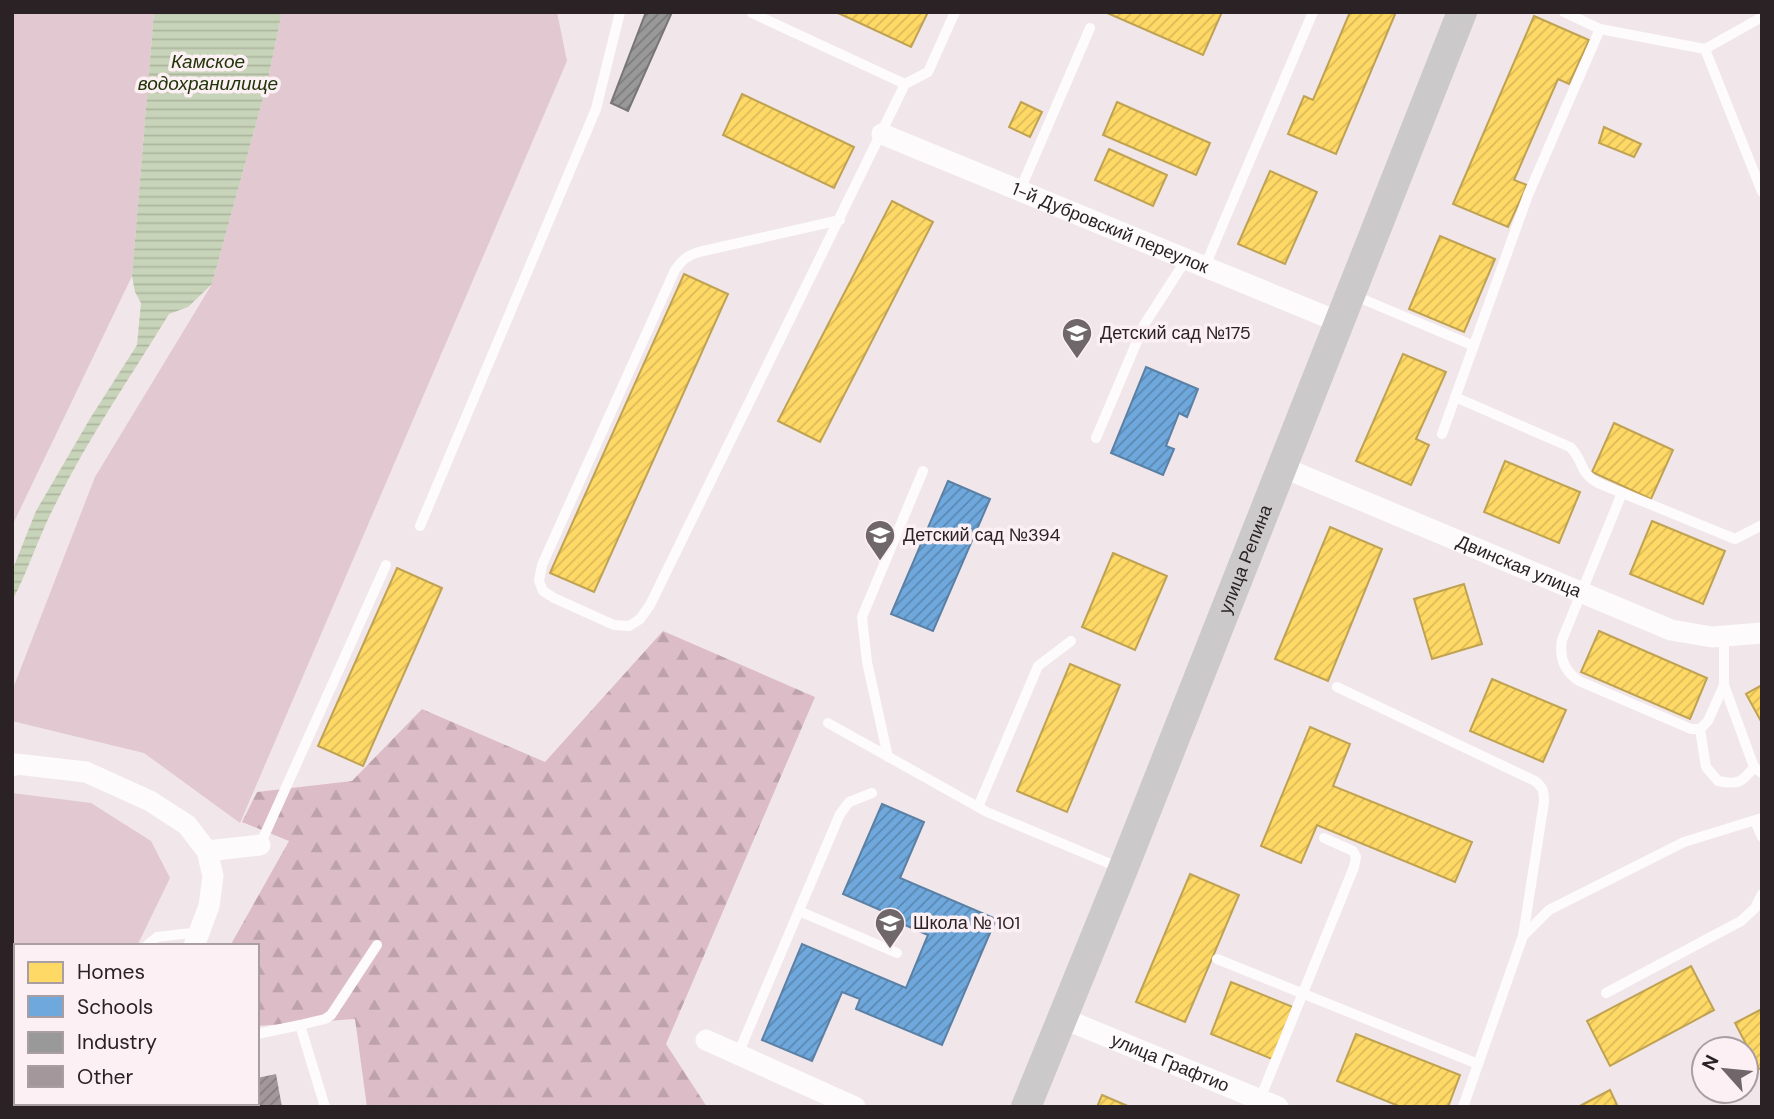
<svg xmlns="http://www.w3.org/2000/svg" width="1774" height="1119" font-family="'DM Sans',sans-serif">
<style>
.forest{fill:url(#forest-firs)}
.garden{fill:#e2c8d0}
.water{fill:url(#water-rules)}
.homes{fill:url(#homes-hatch);stroke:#bfa252;stroke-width:2}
.schools{fill:url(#schools-hatch);stroke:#5a80a5;stroke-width:2}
.industry{fill:url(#industry-hatch);stroke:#787576;stroke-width:2}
.building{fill:url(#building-hatch)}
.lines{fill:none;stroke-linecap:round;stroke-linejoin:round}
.lane{stroke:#fdfbfc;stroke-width:10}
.street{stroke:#fdfbfc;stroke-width:21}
.secondary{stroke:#cbc9c9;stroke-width:30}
.labels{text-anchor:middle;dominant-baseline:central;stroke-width:7;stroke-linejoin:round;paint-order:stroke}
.street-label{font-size:18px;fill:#2a2225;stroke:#fdf0f4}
.poi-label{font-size:18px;fill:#2a2225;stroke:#fdf0f4;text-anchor:start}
.water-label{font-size:19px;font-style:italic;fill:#21350a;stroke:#fdf0f4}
</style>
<defs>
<pattern id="forest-firs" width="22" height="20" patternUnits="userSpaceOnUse" patternTransform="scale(1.75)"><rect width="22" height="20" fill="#dcbdc7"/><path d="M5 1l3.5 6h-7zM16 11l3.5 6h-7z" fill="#bda2ab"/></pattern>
<pattern id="water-rules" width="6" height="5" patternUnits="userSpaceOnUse" patternTransform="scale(1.75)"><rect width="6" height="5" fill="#c8d4b9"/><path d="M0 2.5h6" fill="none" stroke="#acb69f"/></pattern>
<pattern id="homes-hatch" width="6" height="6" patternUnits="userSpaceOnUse" patternTransform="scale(1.75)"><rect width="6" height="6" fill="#ffd966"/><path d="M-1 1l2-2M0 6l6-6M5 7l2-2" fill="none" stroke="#dbba58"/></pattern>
<pattern id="schools-hatch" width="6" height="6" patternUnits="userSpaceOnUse" patternTransform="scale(1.75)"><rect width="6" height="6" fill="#6fa8dc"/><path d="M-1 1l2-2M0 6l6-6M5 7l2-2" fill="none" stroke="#5b88b2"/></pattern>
<pattern id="industry-hatch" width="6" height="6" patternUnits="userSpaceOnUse" patternTransform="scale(1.75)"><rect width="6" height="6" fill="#999"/><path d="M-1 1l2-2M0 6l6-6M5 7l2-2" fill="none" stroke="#7d7c7d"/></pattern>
<pattern id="building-hatch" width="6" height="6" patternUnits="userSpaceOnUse" patternTransform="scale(1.75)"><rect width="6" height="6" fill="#a4979b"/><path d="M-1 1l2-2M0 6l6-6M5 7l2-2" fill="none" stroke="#867b7e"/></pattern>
</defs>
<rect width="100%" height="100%" fill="#f1e6e9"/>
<path class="forest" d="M663,631L815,697L666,1044L707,1107H367L355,1019L257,1026V946H230L289,841L242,822L257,792L352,781L422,709L545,762Z"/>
<g class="garden">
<path d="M12,12H154L132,276L12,526Z"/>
<path d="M282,12H557L567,61L240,823L144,753L12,721V691L95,477L212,284L267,84Z"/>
<path d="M12,793L91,803L151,841L170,878L137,946H16V1103H92V1107H12Z"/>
</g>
<path class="water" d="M154,12H282L267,84L212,284L188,307L169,314C131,376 89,437 56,503C39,535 29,569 12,601V571L36,511L91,417L137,345L141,303L135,292L132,276Z"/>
<g class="homes">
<path d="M836,12H928L911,47Z"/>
<path d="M1105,12H1222L1203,55Z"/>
<path d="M1350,12H1396L1336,154L1288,134L1304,96L1313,100Z"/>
<path d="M1534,16L1589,40L1569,84L1558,79L1514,180L1527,185L1508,227L1453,204Z"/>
<path d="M742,94L854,147L834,188L723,135Z"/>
<path d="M1021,102L1042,112L1030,137L1009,127Z"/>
<path d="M1117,102L1210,143L1196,175L1103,135Z"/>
<path d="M1604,127L1641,144L1634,157L1599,143Z"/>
<path d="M1109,149L1167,175L1153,206L1095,180Z"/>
<path d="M1270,171L1317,192L1285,264L1238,244Z"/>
<path d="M892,201L933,222L820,442L778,421Z"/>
<path d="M1440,236L1495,259L1464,332L1409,309Z"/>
<path d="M684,274L728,294L594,592L550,573Z"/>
<path d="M1403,354L1446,372L1416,439L1429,445L1411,485L1356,461Z"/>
<path d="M1614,423L1673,450L1651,499L1592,472Z"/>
<path d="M1505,461L1580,492L1559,543L1484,512Z"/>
<path d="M1652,521L1725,551L1703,604L1630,574Z"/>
<path d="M1330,527L1382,549L1328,681L1275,659Z"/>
<path d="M1113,553L1167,576L1135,650L1082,627Z"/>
<path d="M397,568L442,588L363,766L318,746Z"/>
<path d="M1464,584L1482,644L1432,659L1414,599Z"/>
<path d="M1599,631L1707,678L1690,719L1581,672Z"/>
<path d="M1070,664L1120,685L1067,812L1017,791Z"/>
<path d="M1492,679L1566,710L1543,762L1470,731Z"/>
<path d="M1762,685V723L1746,694Z"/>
<path d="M1310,727L1350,744L1333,786L1472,842L1455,882L1317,825L1301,863L1261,846Z"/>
<path d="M1190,874L1239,895L1185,1022L1136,1002Z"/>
<path d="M1691,966L1714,1010L1610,1066L1587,1021Z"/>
<path d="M1231,982L1293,1007L1272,1059L1211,1034Z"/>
<path d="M1762,1009V1068L1759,1069L1735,1023Z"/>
<path d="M1356,1034L1460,1075L1448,1107H1401L1337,1081Z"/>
<path d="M1610,1090L1618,1107H1578Z"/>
<path d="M1102,1095L1130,1107H1097Z"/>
</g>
<g class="schools">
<path d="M1146,367L1198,389L1187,417L1179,413L1166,446L1174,449L1163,475L1111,453Z"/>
<path d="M948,481L990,499L933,631L891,614Z"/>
<path d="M882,804L924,822L900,878L996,919L942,1045L856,1009L860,999L842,992L812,1061L762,1040L802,944L906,988L928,935L884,916L885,912L843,894Z"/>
</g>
<path class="industry" d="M646,12H672L628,111L611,103Z"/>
<path class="building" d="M276,1074L282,1107H213L212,1103H257V1078Z"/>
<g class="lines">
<g class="lane">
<path d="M1564,12L1600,29L1705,49L1762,192"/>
<path d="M752,13L905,84"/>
<path d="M1705,49L1762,17"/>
<path d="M1020,190L1090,28"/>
<path d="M840,220L699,252C688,255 682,260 675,270L542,565L539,581L543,591L554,598L614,625L629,626L640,619L650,605L905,84L928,72L955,12"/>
<path d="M1205,266L1313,12"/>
<path d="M1353,295L1474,346"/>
<path d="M1455,397L1570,447C1584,460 1578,472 1598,483L1735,539L1762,525"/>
<path d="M1442,434L1528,195L1600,29"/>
<path d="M1096,438L1144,325L1187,258"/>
<path d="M1622,493L1562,640C1559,657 1564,671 1579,681L1691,729H1700L1708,721L1724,685"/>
<path d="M420,526L596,109L620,12"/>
<path d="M1724,636V685L1754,767L1762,773"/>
<path d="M1337,687L1535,781C1543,787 1544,791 1544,802L1523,936L1463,1107"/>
<path d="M828,723L987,812L1120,868"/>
<path d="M1700,729L1706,767L1718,781C1737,785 1742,783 1754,767"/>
<path d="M888,757L867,662L862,617L923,471"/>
<path d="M978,807L1038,666L1071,641"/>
<path d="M1755,821L1762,837"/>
<path d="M260,845L386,565"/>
<path d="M799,911L897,953"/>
<path d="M1523,936L1549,910L1684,842L1762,818"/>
<path d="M146,946L157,937L200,932"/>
<path d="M1217,959L1478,1064"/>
<path d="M1606,993L1741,921L1755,908L1762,894"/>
<path d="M300,1025L325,1019L331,1015L377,945"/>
<path d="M257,1034L300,1025L325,1107"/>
<path d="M738,1054L840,814L849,802L872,793"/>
<path d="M1260,1099L1354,867L1356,857L1353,851L1324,838"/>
<path d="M201,1103V1107"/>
</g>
<g class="street">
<path id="s1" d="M882,134L1339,322"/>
<path id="s2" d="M1282,467L1671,630L1712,637L1762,633"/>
<path d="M12,766L16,764L86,772L150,801L187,825L207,851L213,876L209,906L194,946"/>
<path d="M207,851L260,845"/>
<path id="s3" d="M1062,1018L1278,1107"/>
<path d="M706,1040L855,1107"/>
<path d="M163,1107V1103"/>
</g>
<path class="secondary" id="s4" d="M1026,1107L1123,869L1462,12"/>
</g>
<defs>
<g id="school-pin" transform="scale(1.575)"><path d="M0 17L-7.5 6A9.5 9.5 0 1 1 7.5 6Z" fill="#70676a" stroke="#fdf0f4"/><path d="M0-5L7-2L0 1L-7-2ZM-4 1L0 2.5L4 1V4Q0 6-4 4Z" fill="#fff"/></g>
</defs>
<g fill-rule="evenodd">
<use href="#school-pin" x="1077" y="333"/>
<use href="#school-pin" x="880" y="535"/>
<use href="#school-pin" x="890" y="923"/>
</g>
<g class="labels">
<g class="street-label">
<text stroke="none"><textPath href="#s1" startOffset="247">1-й Дубровский переулок</textPath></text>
<text stroke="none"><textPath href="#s4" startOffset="590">улица Репина</textPath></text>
<text stroke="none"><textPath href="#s2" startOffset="257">Двинская улица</textPath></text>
<text stroke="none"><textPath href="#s3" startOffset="117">улица Графтио</textPath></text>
</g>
<g class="poi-label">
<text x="1100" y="333">Детский сад №175</text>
<text x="903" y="535">Детский сад №394</text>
<text x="913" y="923">Школа № 101</text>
</g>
<g class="water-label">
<text x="208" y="61">Камское<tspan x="208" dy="22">водохранилище</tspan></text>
</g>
</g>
<rect width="1774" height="1119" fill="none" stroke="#2a2225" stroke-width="28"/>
<rect x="14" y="944" width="245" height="161" fill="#fdf0f4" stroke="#a99ea1" stroke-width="2"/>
<rect x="28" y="962" width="35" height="21" fill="#ffd966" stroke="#a99ea1" stroke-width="2"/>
<text x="77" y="979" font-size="21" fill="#2a2225">Homes</text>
<rect x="28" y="996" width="35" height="21" fill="#6fa8dc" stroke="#a99ea1" stroke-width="2"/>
<text x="77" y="1014" font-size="21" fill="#2a2225">Schools</text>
<rect x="28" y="1032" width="35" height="21" fill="#999999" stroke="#a99ea1" stroke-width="2"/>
<text x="77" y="1049" font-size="21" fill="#2a2225">Industry</text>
<rect x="28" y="1066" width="35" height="21" fill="#a4979b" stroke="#a99ea1" stroke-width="2"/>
<text x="77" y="1084" font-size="21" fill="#2a2225">Other</text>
<g transform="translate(1725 1070) rotate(297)"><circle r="33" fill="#fdf0f4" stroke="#a99ea1" stroke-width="2"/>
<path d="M0-5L12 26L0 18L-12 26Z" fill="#70676a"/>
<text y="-10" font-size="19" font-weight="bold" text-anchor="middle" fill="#2a2225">N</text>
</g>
</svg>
